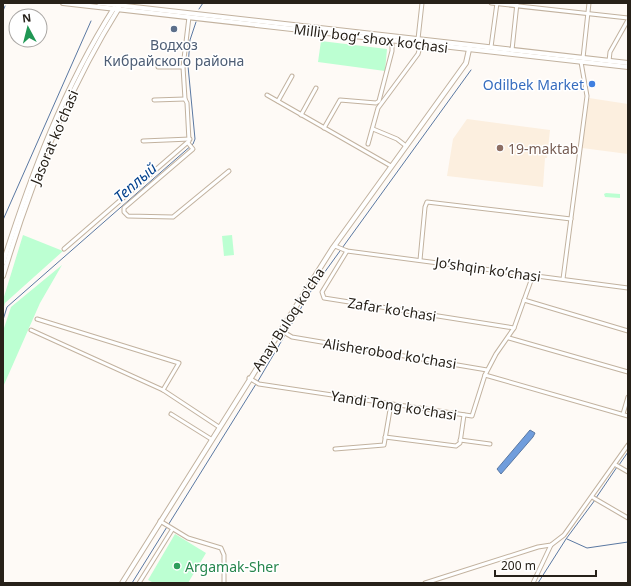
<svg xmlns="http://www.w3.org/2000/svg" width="631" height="586" font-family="'Noto Sans',sans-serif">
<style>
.built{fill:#fcefdf}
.green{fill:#bcffd2}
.water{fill:#709ddc;stroke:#5a78a2}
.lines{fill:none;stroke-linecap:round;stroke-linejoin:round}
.stream{stroke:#5a78a2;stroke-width:1}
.street-casing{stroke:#c2b29f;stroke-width:5}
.secondary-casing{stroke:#c2b29f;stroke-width:6}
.street{stroke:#fff;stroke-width:3}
.secondary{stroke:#fff;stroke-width:4}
.service-dot{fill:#5c6f8a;stroke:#fff;stroke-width:1.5}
.shop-dot{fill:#3f7fe0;stroke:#fff;stroke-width:1.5}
.education-dot{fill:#8d6e63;stroke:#fff;stroke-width:1.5}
.leisure-dot{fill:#2e9e5b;stroke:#fff;stroke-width:1.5}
.labels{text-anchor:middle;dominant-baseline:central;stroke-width:3;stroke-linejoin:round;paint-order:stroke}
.street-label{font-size:14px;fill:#272119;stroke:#fff}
.service-label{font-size:14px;fill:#4e5e75;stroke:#fff}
.shop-label{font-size:14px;fill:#366cbe;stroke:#fff;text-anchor:end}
.education-label{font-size:14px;fill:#785e54;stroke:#fff;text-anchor:start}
.leisure-label{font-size:14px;fill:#27864d;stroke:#fff;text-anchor:start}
.water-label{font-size:15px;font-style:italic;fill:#05438e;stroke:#fff}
</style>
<rect width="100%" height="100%" fill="#fefaf6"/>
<g class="built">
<path d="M589,98L628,104V154L582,148Z"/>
<path d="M467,119L550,130L547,158H545L543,187L447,176L453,139Z"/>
</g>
<g class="green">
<path d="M321,41L387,49L385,71L318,62Z"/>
<path d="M606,193L620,194V198L605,197L604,194Z"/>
<path d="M23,235L63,251L5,303L3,311V300Z"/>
<path d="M232,235L234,255L224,256L222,236Z"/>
<path d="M62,265L40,303L3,387V331L11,307Z"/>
<path d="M175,534L206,553L188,583H154L148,580Z"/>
</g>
<path class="water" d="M530,430L535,433L533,437L501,474L497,469Z"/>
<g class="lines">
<g class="stream">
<path d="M199,9L203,3"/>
<path d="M3,11L5,6"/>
<path d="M3,220L91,21"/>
<path d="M3,320L7,307L193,144L195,139L188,66L190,40L196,22"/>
<path d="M258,381L311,291L471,70"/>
<path d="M619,465L628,452"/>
<path d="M596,498L617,467"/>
<path d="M567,539L587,548L628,542"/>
<path d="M132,583L256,384"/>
<path d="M538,583L566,539L595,500"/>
</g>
<g class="street-casing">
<g id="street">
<path d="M491,3L628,18"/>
<path d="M418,39L422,3"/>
<path d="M491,47L497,3"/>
<path d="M512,50L517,3"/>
<path d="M583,58L589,3"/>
<path d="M609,61L610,52L628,20"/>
<path d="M158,67H183"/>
<path d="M267,95L391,166"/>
<path d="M154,100L185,99"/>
<path d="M278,101L292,76"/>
<path d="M301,115L316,88"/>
<path d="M324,128L340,100L376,103L379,101L392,51V40"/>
<path d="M373,129L397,139L406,146"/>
<path d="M143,141L190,139"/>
<path d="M188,143L193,149L124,208V212L128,216L173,217L229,171"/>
<path d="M368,144L378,108L418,54L421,44"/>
<path d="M335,246L347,251L628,288"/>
<path d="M64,249L189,141L187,103L185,99L183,67L189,17"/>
<path d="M347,251L322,292L324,298L514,328"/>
<path d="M420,260L425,207L427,202L571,219"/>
<path d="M563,279L587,96L581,62"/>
<path d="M524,300L628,331"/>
<path d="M37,319L179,363L163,390"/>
<path d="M31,330L163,390L219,427"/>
<path d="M280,330L292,337L487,370"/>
<path d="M509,338L628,372"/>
<path d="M485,375L628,416"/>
<path d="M249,378L259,384L472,416L485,375L496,354L514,328L533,275"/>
<path d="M171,414L211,439"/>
<path d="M623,414L628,397"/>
<path d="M385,437L456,446L460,443L464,415"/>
<path d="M460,440L490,444"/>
<path d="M335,449L384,445L391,404"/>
<path d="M616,465L628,472"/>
<path d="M592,497L628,518"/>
<path d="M160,521L188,538L221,548L224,555V583"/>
<path d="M139,583L172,530"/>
<path d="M425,583L538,547L551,545L564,535L628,445"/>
<path d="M533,583L551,545"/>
</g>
</g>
<g class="secondary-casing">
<g id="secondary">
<path d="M63,3L628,67"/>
<path d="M99,3L628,63"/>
<path d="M3,263C31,175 64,87 114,8"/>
<path d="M3,276C31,182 67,91 119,8"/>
<path d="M122,583L332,249L466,63L470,45"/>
</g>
</g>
<use href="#street" class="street"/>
<use href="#secondary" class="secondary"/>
</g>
<circle class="service-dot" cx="174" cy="29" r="4"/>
<circle class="shop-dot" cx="592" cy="84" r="4"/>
<circle class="education-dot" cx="500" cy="148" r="4"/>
<circle class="leisure-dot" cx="177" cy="566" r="4"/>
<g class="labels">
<g class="street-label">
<text transform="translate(371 38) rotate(7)">Milliy bog‘ shox ko‘chasi</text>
<text transform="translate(54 137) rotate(-67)">Jasorat koʻchasi</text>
<text transform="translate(488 269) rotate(8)">Joʼshqin koʼchasi</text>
<text transform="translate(392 309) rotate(9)">Zafar ko'chasi</text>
<text transform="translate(288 319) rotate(-57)">Anay Buloq ko'cha</text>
<text transform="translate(390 353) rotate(9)">Alisherobod ko'chasi</text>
<text transform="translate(394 405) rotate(9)">Yandi Tong ko'chasi</text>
</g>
<g class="service-label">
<text x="174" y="44">Водхоз<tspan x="174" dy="16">Кибрайского района</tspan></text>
</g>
<g class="shop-label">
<text x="584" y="84">Odilbek Market</text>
</g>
<g class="education-label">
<text x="508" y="148">19-maktab</text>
</g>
<g class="leisure-label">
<text x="185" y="566">Argamak-Sher</text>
</g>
<g class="water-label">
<text transform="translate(135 182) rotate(-41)">Теплый</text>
</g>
</g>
<rect width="631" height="586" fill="none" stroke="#272119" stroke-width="8"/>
<g transform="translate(28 28) rotate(353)"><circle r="19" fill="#ffffff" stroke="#a9a6a3"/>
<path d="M0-3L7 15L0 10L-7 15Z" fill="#209754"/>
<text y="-6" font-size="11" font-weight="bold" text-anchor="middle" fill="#272119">N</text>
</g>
<path d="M495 570v6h101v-6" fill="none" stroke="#272119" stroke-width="2"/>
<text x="501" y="570" font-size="12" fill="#272119" stroke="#ffffff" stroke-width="3" paint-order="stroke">200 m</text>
</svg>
